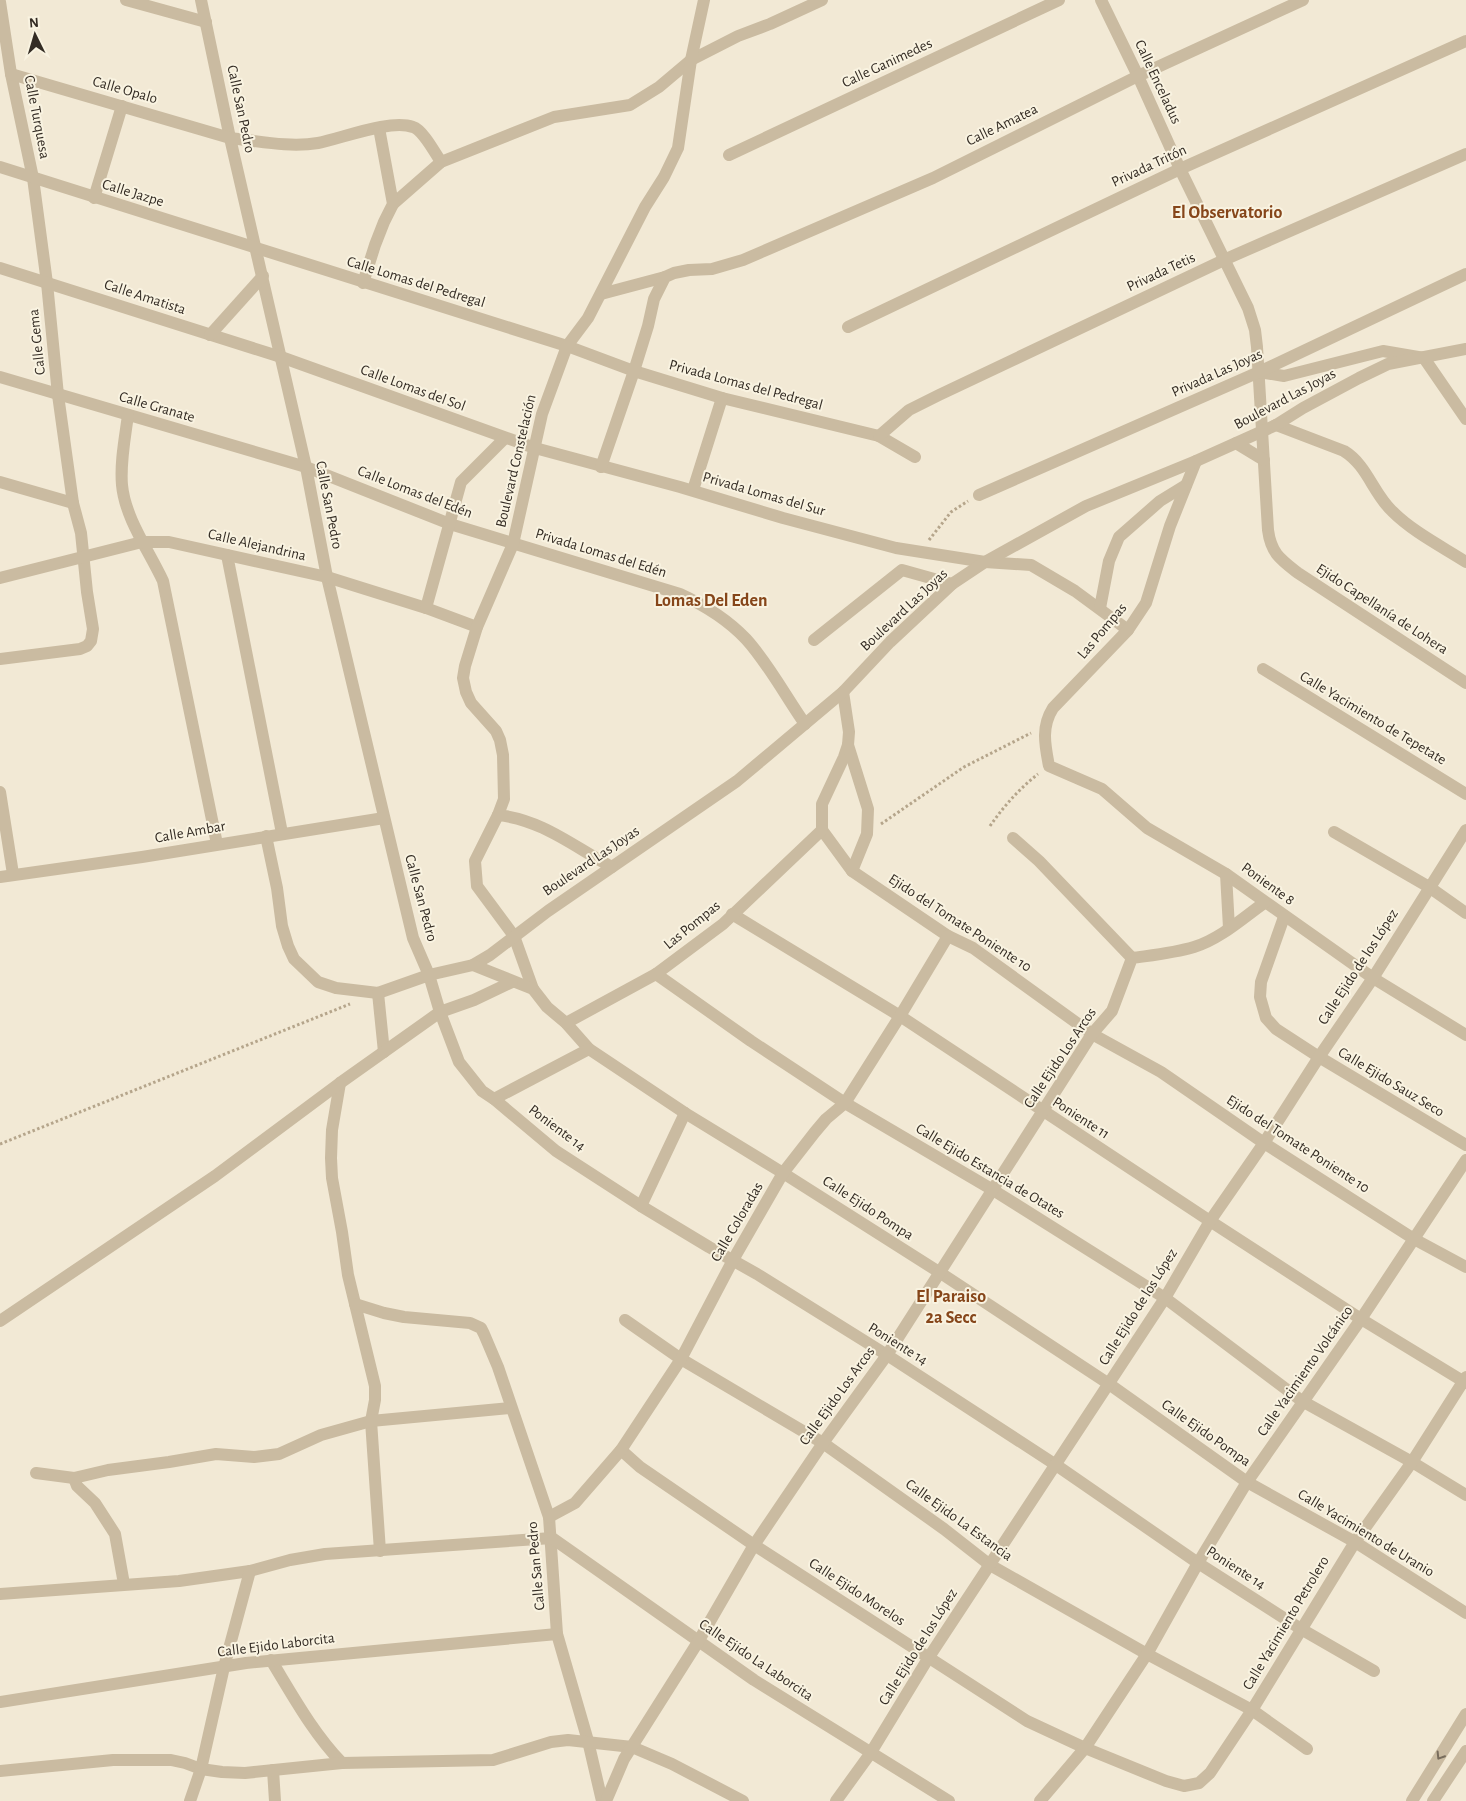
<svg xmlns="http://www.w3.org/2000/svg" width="1466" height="1801" font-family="'Alegreya Sans',sans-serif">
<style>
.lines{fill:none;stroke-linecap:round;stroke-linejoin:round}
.path{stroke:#b5a58b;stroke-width:3;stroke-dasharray:2.5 2.5;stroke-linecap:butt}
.minor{stroke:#cabba1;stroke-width:12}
.oneway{stroke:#786c5c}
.labels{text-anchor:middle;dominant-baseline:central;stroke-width:4;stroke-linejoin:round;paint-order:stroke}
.street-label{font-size:15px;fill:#342c24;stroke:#f9f3e1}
.quarter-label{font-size:18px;font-weight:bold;fill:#86461a;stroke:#f9f3e1}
</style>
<rect width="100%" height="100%" fill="#f2e9d5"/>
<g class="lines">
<g class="path">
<path d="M929,540L951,512L968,501"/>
<path d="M881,824L964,767L1031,733"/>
<path d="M990,826C1004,806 1019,789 1038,774"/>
<path d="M0,1144L350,1004"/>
</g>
<g class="minor">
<path d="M126,0L206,22"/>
<path d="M201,0L230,138L306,467L327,577L413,938L429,975L440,1012L459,1062L482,1091L494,1099L556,1151L641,1206L709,1247L757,1274L887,1355L1056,1465L1198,1563L1301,1629L1374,1671"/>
<path d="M1101,0L1138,76L1180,169L1248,308L1255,330L1257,347L1268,530C1271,553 1280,559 1298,573L1466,683"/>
<path d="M0,2L11,74L33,178L47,283L58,395L73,503L81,533L87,592L93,629L91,641L87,646L80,649L0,659"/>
<path d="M11,74L230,138C258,141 290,148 318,143C343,138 390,119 413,127C423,130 435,153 441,162"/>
<path d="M729,155L1059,0"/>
<path d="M0,167L567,346L634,371L722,398L879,436L915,457"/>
<path d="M94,198L122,106"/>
<path d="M393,204L441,162L554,117L630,105L659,87L691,60L738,36L770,24L822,0"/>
<path d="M0,268L281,357L535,448L680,487L783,518L896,548L985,562L1031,565L1075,591L1128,630"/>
<path d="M363,283L375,245L384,222L393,204L379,128"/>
<path d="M601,294L665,277"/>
<path d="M848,327L1180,169L1466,41"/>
<path d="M210,335L263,276"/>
<path d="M1259,372L1284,376L1383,351L1424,358L1466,419"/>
<path d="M0,377L306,467L450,524L680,594C704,605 727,619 746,639C768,663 786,697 805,724"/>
<path d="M128,415C125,438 120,462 122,485C125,518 149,551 163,581L217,844"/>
<path d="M1276,425L1344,451C1367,465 1373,493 1392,511C1413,532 1441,546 1466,562"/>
<path d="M879,436L909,410L939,395L1226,259L1466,154"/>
<path d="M1236,443L1264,460"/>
<path d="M1196,461L1170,526L1146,603L1128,630L1053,708C1041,727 1045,745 1049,766L1102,789L1147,828L1226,874L1373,978L1466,1035"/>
<path d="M601,467L634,371L648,326L654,299L665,277L674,273L689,270L712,269L743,260L933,178L1138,76L1303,0"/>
<path d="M0,482L73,503"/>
<path d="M693,490L722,398"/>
<path d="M979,495L1259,372L1466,274"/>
<path d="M227,555L282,833"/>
<path d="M0,578L142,542H169L327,577L426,608L477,627"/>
<path d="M426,608L461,482L505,438"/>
<path d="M1100,608L1109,561L1119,537L1160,501L1186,485"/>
<path d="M814,640L902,570L952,584"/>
<path d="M1263,669L1466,794"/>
<path d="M843,692L849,732L848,745L844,757L822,804V830L852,871L948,936L973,948L1092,1034L1161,1072L1264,1143L1414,1239L1466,1267"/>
<path d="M848,745L868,809L867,834L852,871"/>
<path d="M0,792L13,874"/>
<path d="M498,815L475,861L477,886L514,936L533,989"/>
<path d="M1334,832L1429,887L1466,913"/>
<path d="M266,836L277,888L282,926L288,946L294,959L318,982L336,988L378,993L429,975L473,965L490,955L548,911L737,781L843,692L890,642L952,584L985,562L1086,506L1196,461L1276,425L1303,408L1359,378L1388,364L1466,349"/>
<path d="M1013,838L1039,861L1132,958"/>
<path d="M612,867C574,847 543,820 498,815L504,799L503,755L500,740L496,731L471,703L466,692L463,678L465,666L477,627L513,544L542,414L567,346L588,318L645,207L664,177L678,148L691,60L704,0"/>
<path d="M1226,874L1229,928"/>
<path d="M0,877L142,857L384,818"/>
<path d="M732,914L900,1016L1210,1221L1361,1319L1466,1383"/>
<path d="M1284,917L1261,982L1260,997L1266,1018L1276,1029L1319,1057L1466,1145"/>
<path d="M473,965L533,989L547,1007L566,1023L589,1049L685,1113L783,1173L939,1272L1109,1384L1247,1482L1355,1542L1466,1613"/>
<path d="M656,974L751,1041L845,1103L993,1190L1165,1298L1302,1401L1412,1462L1466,1495"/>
<path d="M378,993L384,1052"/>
<path d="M566,1023L656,974L723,924L822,830"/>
<path d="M340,1083L332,1130L331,1158L332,1178L342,1232L348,1275L375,1386V1400L371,1421L380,1551"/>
<path d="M494,1099L589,1049"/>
<path d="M641,1206L685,1113"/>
<path d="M355,1304L384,1313L404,1317L470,1323L481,1328L484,1334L498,1367L549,1517L557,1634L588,1741L602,1801"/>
<path d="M625,1320L681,1359L823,1443L944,1529L990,1565L1147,1654L1252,1710L1307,1749"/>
<path d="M0,1321L215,1176L340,1083L440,1012L474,1000L512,982"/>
<path d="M621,1450L640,1467L754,1545L1027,1721L1085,1748L1166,1781L1184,1786L1199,1783L1210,1773L1252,1710L1355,1542L1412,1462L1466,1377"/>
<path d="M36,1473L74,1478L108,1470L169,1462L216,1454L254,1457L279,1454L321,1435L371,1421L511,1408"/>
<path d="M74,1478L77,1486L95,1503L115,1534L124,1584"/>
<path d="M549,1517L575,1503L621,1450L681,1359L733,1260L783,1173L815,1132L826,1119L845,1103L900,1016L948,936"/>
<path d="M0,1594L179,1581L250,1571L290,1560L325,1554L552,1538L754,1680L949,1801"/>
<path d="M271,1660C293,1696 313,1733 342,1763"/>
<path d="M0,1702L246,1663L557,1634"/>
<path d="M273,1770L275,1801"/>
<path d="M0,1771L113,1760H171L185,1763L201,1769L222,1772L245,1773L342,1763L493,1760L551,1742L568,1740L632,1747L672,1764L743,1801"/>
<path d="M190,1801L201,1769L224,1667L250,1571"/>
<path d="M606,1801L624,1759L698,1642L754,1545L823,1443L887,1355L1092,1034L1112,1011L1132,958C1153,955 1174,953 1194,947C1220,939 1243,918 1264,903"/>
<path d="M836,1801L870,1754L929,1657L1165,1298L1210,1221L1264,1143L1319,1057L1373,978L1466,830"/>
<path d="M1040,1801L1085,1748L1147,1654L1198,1563L1247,1482L1361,1319L1466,1160"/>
<path d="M1412,1801L1466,1714"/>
<path d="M1433,1801L1466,1751"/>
</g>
</g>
<defs><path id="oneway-chevron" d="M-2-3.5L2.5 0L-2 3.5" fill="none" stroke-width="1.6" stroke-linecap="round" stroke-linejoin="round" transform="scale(1.25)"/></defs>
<use class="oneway" href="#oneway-chevron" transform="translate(1440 1756) rotate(122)"/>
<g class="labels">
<g class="street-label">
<text transform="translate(887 63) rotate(-25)">Calle Ganimedes</text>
<text transform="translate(1158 82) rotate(65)">Calle Enceladus</text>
<text transform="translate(125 90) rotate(16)">Calle Opalo</text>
<text transform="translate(241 109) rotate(78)">Calle San Pedro</text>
<text transform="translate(37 117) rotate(79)">Calle Turquesa</text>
<text transform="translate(1002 125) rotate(-26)">Calle Amatea</text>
<text transform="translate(1149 166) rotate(-25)">Privada Tritón</text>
<text transform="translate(133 193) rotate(17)">Calle Jazpe</text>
<text transform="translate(1161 272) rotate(-25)">Privada Tetis</text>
<text transform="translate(416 282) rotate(17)">Calle Lomas del Pedregal</text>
<text transform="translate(145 297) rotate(18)">Calle Amatista</text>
<text transform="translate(37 342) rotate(-96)">Calle Gema</text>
<text transform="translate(1217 373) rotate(-24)">Privada Las Joyas</text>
<text transform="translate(746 385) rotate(15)">Privada Lomas del Pedregal</text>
<text transform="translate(413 388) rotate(20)">Calle Lomas del Sol</text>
<text transform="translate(1285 399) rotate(-28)">Boulevard Las Joyas</text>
<text transform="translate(157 407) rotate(16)">Calle Granate</text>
<text transform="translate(516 461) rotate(-77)">Boulevard Constelación</text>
<text transform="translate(415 492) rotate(21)">Calle Lomas del Edén</text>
<text transform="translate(764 494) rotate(16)">Privada Lomas del Sur</text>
<text transform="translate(329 505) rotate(79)">Calle San Pedro</text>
<text transform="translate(257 545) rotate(13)">Calle Alejandrina</text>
<text transform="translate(601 553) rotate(17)">Privada Lomas del Edén</text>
<text transform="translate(1382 609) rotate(33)">Ejido Capellanía de Lohera</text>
<text transform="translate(904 610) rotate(-43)">Boulevard Las Joyas</text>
<text transform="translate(1102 631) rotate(-50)">Las Pompas</text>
<text transform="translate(1373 718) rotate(31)">Calle Yacimiento de Tepetate</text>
<text transform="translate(190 832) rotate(-10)">Calle Ambar</text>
<text transform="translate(591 861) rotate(-34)">Boulevard Las Joyas</text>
<text transform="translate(1268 884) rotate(36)">Poniente 8</text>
<text transform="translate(421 898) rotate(75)">Calle San Pedro</text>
<text transform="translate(960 923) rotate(33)">Ejido del Tomate Poniente 10</text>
<text transform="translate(692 925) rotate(-39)">Las Pompas</text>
<text transform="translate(1358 967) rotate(-57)">Calle Ejido de los López</text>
<text transform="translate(1060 1058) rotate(-56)">Calle Ejido Los Arcos</text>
<text transform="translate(1391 1082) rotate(31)">Calle Ejido Sauz Seco</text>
<text transform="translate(1081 1118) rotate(33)">Poniente 11</text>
<text transform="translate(557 1128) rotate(37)">Poniente 14</text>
<text transform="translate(1298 1144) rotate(33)">Ejido del Tomate Poniente 10</text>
<text transform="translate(990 1171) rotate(31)">Calle Ejido Estancia de Otates</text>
<text transform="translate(868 1208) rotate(33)">Calle Ejido Pompa</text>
<text transform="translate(737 1222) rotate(-60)">Calle Coloradas</text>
<text transform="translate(1138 1307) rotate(-58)">Calle Ejido de los López</text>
<text transform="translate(898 1344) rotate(32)">Poniente 14</text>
<text transform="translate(1305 1371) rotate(-55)">Calle Yacimiento Volcánico</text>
<text transform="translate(837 1396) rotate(-54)">Calle Ejido Los Arcos</text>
<text transform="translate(1206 1433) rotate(35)">Calle Ejido Pompa</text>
<text transform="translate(959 1520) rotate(36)">Calle Ejido La Estancia</text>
<text transform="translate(1366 1533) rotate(31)">Calle Yacimiento de Uranio</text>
<text transform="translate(536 1566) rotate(-95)">Calle San Pedro</text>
<text transform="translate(1236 1568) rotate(33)">Poniente 14</text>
<text transform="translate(857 1592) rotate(33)">Calle Ejido Morelos</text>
<text transform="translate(1286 1623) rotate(-59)">Calle Yacimiento Petrolero</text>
<text transform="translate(276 1645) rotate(-7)">Calle Ejido Laborcita</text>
<text transform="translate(918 1647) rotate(-58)">Calle Ejido de los López</text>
<text transform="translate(756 1660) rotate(34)">Calle Ejido La Laborcita</text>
</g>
<g class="quarter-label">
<text x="1227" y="213">El Observatorio</text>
<text x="711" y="601">Lomas Del Eden</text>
<text x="951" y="1297">El Paraiso<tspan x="951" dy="21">2a Secc</tspan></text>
</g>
</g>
<g transform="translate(35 35) rotate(355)" stroke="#f9f3e1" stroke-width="4" paint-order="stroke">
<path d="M0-4L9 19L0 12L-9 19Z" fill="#342c24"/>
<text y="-8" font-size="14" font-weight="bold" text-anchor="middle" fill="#342c24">N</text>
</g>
</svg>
